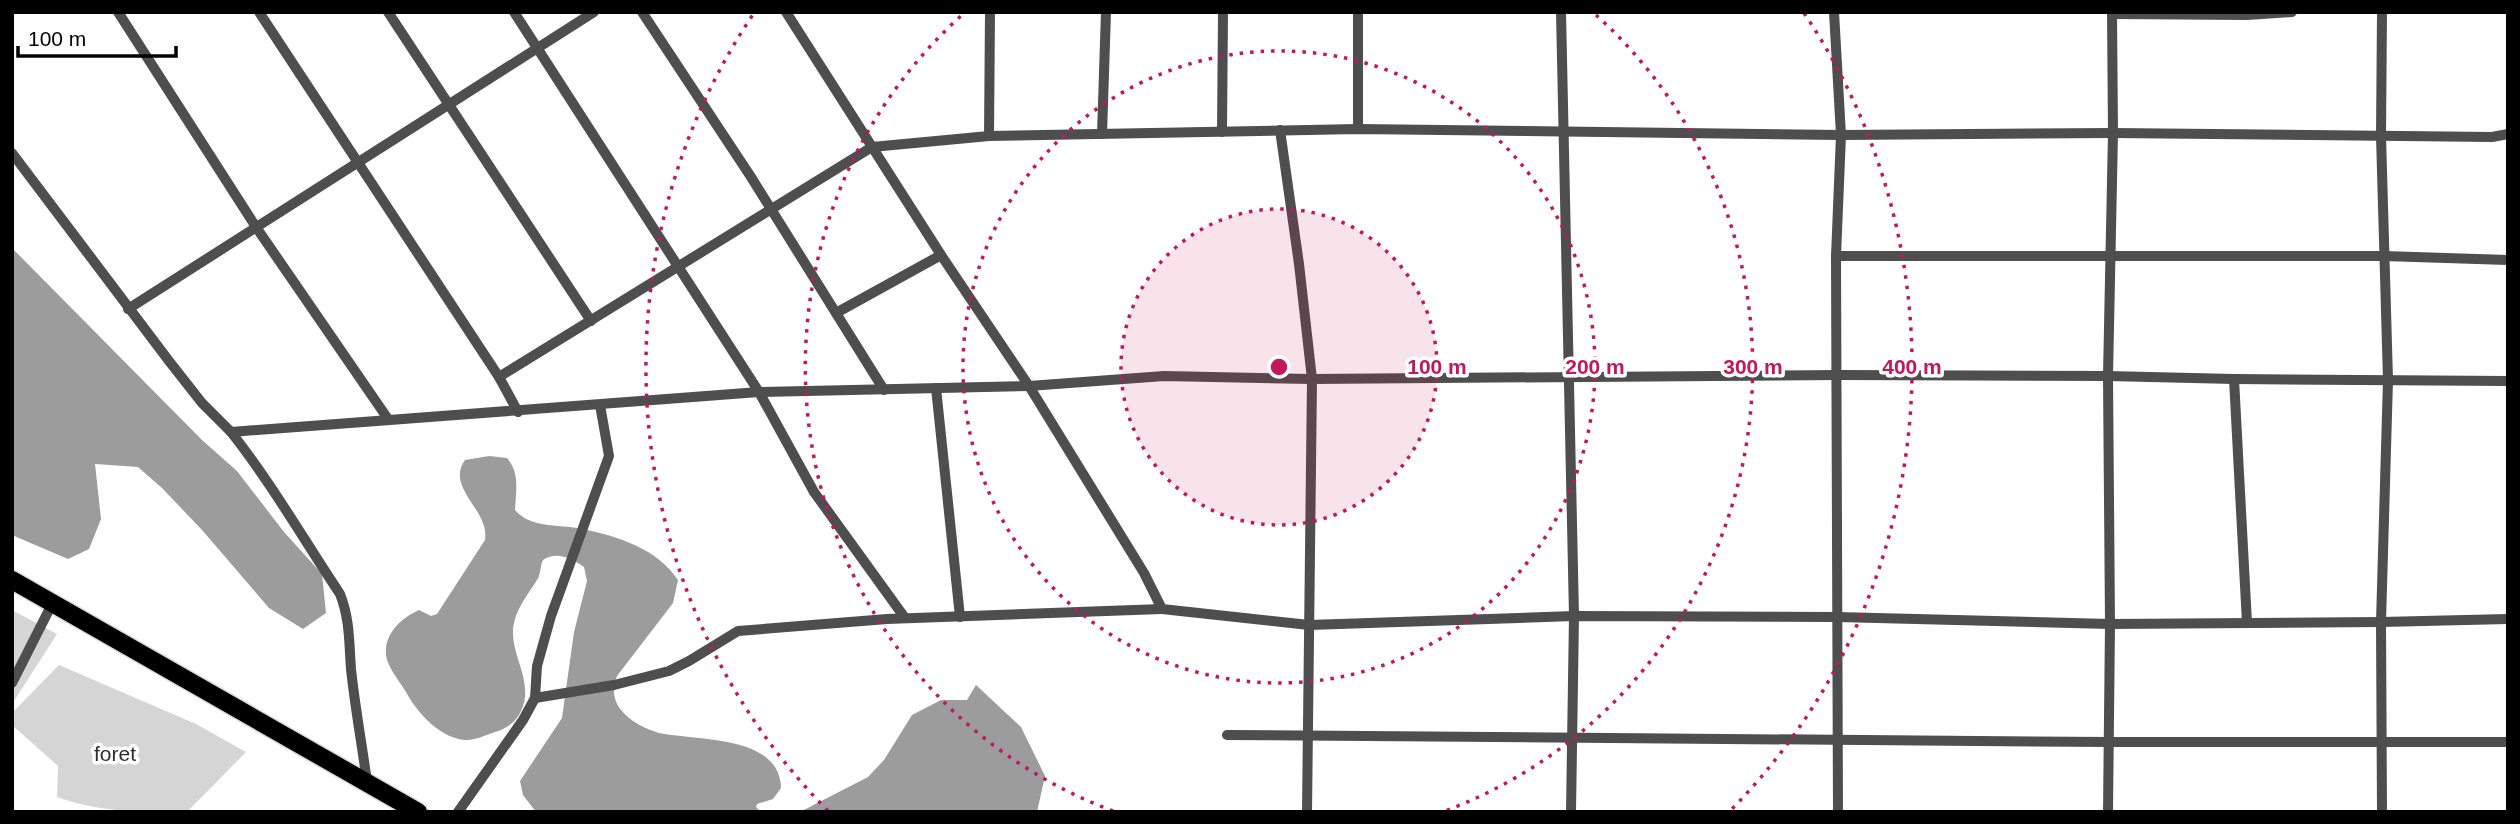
<svg xmlns="http://www.w3.org/2000/svg" width="2520" height="824" font-family="Arial,sans-serif">
<style>
.green{fill:#d5d5d5}
.water{fill:#9c9c9c}
.lines{fill:none;stroke-linecap:round;stroke-linejoin:round}
.trunk-casing{stroke:#dbdbdb;stroke-width:21}
.minor{stroke:#4e4e4e;stroke-width:10}
.trunk{stroke:#000;stroke-width:18}
.ring{fill:none;stroke:#c2185b;stroke-width:3.5;stroke-dasharray:3.5 7}
.labels{text-anchor:middle;dominant-baseline:central;stroke-width:7;stroke-linejoin:round;paint-order:stroke}
.park-label{font-size:21px;fill:#2c2c2c;stroke:#fff}
.centre{fill:#c2185b;stroke:#fff;stroke-width:3.5}
.ring-label{font-size:21px;text-anchor:middle;font-weight:bold;fill:#c2185b;stroke:#fff;stroke-width:7;stroke-linejoin:round;paint-order:stroke}
</style>
<rect width="100%" height="100%" fill="#fff"/>
<g class="green">
<path d="M12,610L57,634L12,704Z"/>
<path d="M59,665L196,724L246,752L187,812C139,812 103,813 57,797L58,766L12,725V713Z"/>
</g>
<g class="water">
<path d="M12,248L202,440L237,471L284,532L322,574L326,613L303,629L269,608L202,530L162,488L138,467L95,464L101,519L89,549L68,559L12,535Z"/>
<path d="M489,456L507,458C520,473 516,491 515,510C531,529 560,524 583,529C617,536 658,549 678,580L673,603L617,676C612,689 613,701 622,711C631,722 646,729 659,733C695,741 780,734 781,788L773,799L757,804L756,807L761,812H536L523,795L520,781L562,718L574,632L587,581L584,567C572,558 556,551 543,560C540,566 541,574 537,580C527,596 513,612 513,633C513,659 534,684 521,711C516,723 504,730 492,733C484,736 475,740 467,740C442,740 417,713 406,692C400,682 387,666 386,655C384,634 401,618 419,610L431,616L437,614L485,540C490,510 445,488 465,460Z"/>
<path d="M976,685L1021,727L1045,776L1037,812H800L868,777L884,760L912,715L941,700H967Z"/>
</g>
<g class="lines">
<g class="trunk-casing">
<path id="trunk" d="M12,580L418,812"/>
</g>
<g class="minor">
<path d="M118,12L256,227L388,419"/>
<path d="M259,12L499,377L518,412"/>
<path d="M388,12L591,321"/>
<path d="M514,12L759,392L814,492L905,618"/>
<path d="M642,12L751,177L884,390"/>
<path d="M786,12L941,255L1029,386L1144,573L1162,609L1309,625L1574,616L1837,617L2110,624L2381,622L2508,619"/>
<path d="M1358,12V129"/>
<path d="M1561,12L1574,616L1571,812"/>
<path d="M1834,12L1841,135L1836,256L1838,812"/>
<path d="M2112,14L2247,15L2292,12"/>
<path d="M1280,130L1299,264L1312,379L1307,812"/>
<path d="M1222,132L1223,12"/>
<path d="M1102,134L1106,12"/>
<path d="M989,136L990,12"/>
<path d="M12,153L169,361L202,403L231,432L759,392L1029,386L1164,376L1312,379L1838,375L2108,376L2234,379L2508,381"/>
<path d="M1836,256H2384L2508,260"/>
<path d="M128,309L594,12"/>
<path d="M836,313L941,255"/>
<path d="M499,377L872,147L989,136L1358,129L1841,135L2113,133L2492,137L2508,134"/>
<path d="M2234,379L2247,623"/>
<path d="M936,388L960,617"/>
<path d="M231,432C272,484 304,540 340,594C350,619 349,643 351,669C355,707 362,745 367,782"/>
<path d="M12,683L52,604"/>
<path d="M535,698L614,685L669,671L689,661L738,631L887,619L1162,609"/>
<path d="M1227,735L2109,742H2508"/>
<path d="M458,812L523,720L535,698L537,666L551,616L609,456L600,405"/>
<path d="M2108,812L2110,624L2108,376L2113,133L2112,12"/>
<path d="M2382,812L2381,622L2388,380L2381,136L2382,12"/>
</g>
<use href="#trunk" class="trunk"/>
</g>
<circle cx="1279" cy="367" r="158" fill="#c2185b" fill-opacity=".12"/>
<g class="ring">
<circle cx="1279" cy="367" r="158"/>
<circle cx="1279" cy="367" r="316"/>
<path d="M1113 811A474 474 0 0 1 962 15M1596 15A474 474 0 0 1 1445 811"/>
<path d="M828 811A633 633 0 0 1 754 13M1804 13A633 633 0 0 1 1730 811"/>
</g>
<g class="labels">
<g class="park-label">
<text x="115" y="753">foret</text>
</g>
</g>
<circle cx="1279" cy="367" r="10" class="centre"/>
<g class="ring-label">
<text x="1437" y="374">100 m</text>
<text x="1595" y="374">200 m</text>
<text x="1753" y="374">300 m</text>
<text x="1912" y="374">400 m</text>
</g>
<rect width="2520" height="824" fill="none" stroke="#000000" stroke-width="28"/>
<path d="M18 46v10h158v-10" fill="none" stroke="#000000" stroke-width="3.5"/>
<text x="28" y="46" font-size="21" fill="#000000" stroke="#ffffff" stroke-width="5" paint-order="stroke">100 m</text>
</svg>
